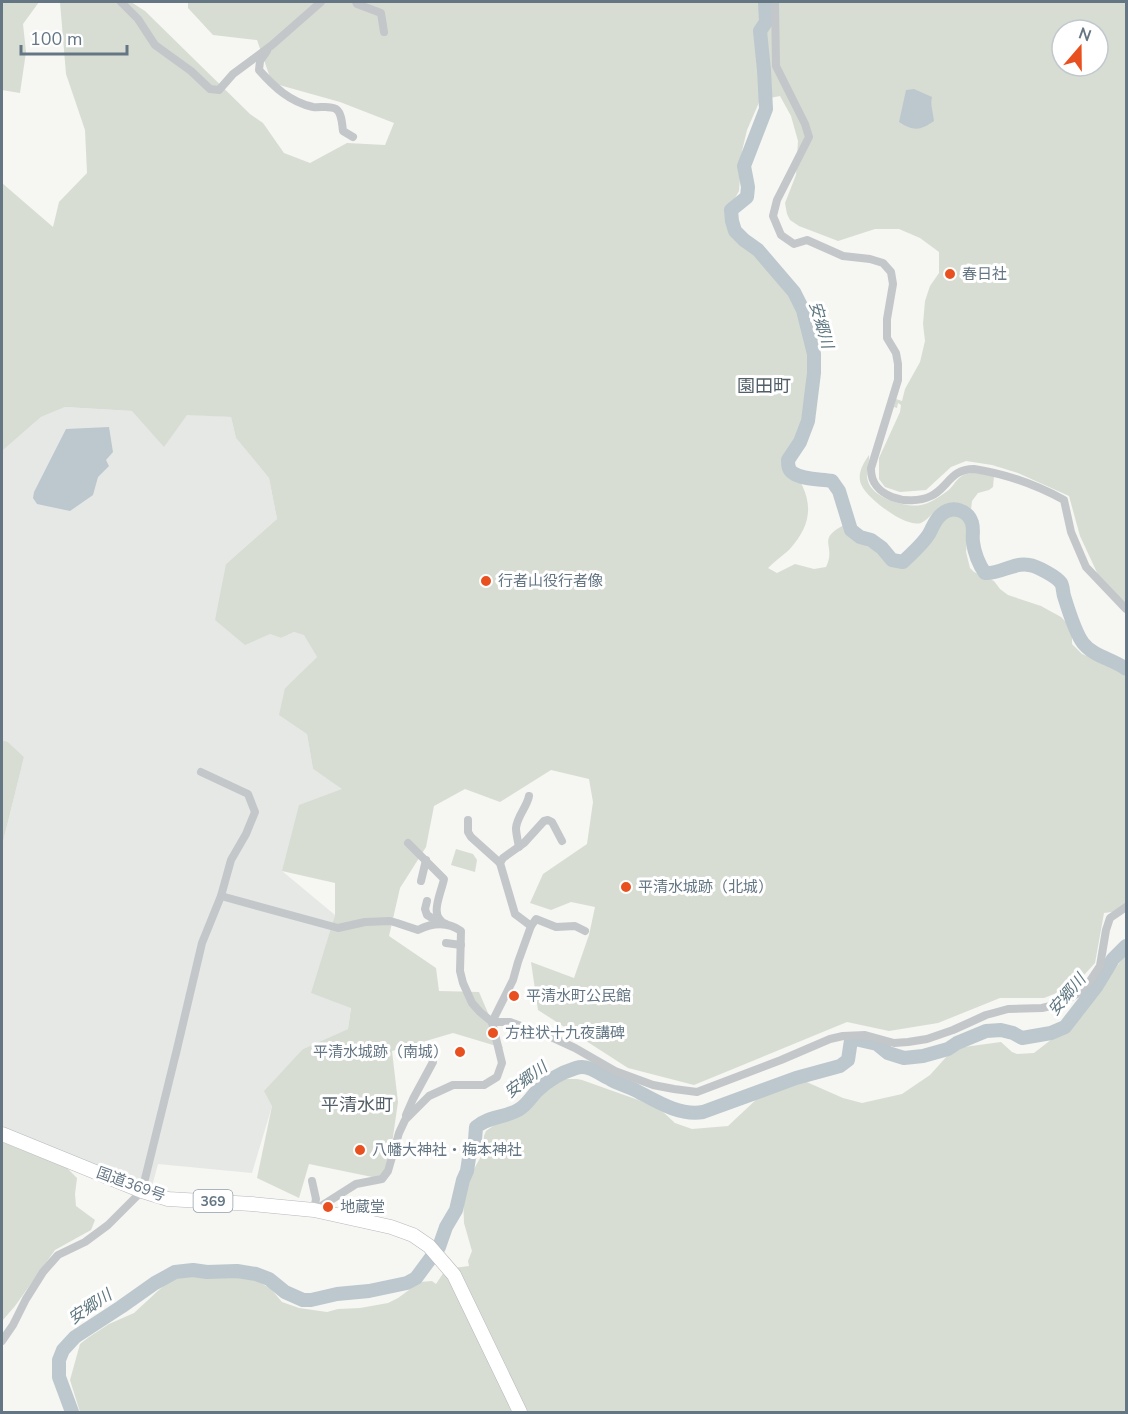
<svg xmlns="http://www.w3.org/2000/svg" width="1128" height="1414" font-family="'Nunito Sans','Noto Sans JP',sans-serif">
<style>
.built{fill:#e6e8e6}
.green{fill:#d7ddd3;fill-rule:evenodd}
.water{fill:#bcc8cd}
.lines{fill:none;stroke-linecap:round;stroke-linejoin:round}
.river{stroke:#bcc8cd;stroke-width:14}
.highway-casing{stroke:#b6b9bc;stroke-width:15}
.street{stroke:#c3c7ca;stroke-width:8}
.highway{stroke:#fff;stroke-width:14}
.poi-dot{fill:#e9501f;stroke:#fff;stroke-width:2}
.labels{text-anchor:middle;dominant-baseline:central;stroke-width:6;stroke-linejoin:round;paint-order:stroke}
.shield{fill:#fff;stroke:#929fa9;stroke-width:1.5}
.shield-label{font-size:14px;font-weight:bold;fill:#647684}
.poi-label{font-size:15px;fill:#647684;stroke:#fff;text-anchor:start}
.street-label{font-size:15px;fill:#647684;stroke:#fff}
.water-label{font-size:16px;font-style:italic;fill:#5f7781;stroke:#fff}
.quarter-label{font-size:18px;fill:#525f69;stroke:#fff}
</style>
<rect width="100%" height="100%" fill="#f6f6f2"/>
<path class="built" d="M65,407L231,417L236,438L269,478L277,519L226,564L270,634L281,638L294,632L304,634L317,657L285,688L307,734L313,769L343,789L282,871L335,915L312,993L351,1007L348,1029L303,1049L272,1106L252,1173L158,1164L152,1186L2,1129V846L24,757L8,742L2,740V451L41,417Z"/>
<g class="green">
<path d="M2,2H39L23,24L26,52L20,93L2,90Z"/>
<path d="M60,2H131L145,11L250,114L263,123L284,153L310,163L347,143L385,145L394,123L340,102L272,83L257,40L213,35L188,8V2H1126V608L1100,579L1080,536L1069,496L1018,473L992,465L966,461L951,467L926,490L900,492L885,487L879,479V458L900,412L901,405L898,403L897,408L894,407L896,399L902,401L905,389L920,362L925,341L923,324L925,301L930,286L939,273V252L920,238L899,229H875L838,241L799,226L790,220L787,214L785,203L796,175L798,141L791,116L780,96L760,100L747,130L742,151L739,191L728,210L727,220L731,231L772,270L790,298L804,327L811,357L809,393L805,417L788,462C811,494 818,518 789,550C782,556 774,562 768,568L777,573L795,564L814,569L826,567C837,545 815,540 844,525C848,529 852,535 857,539C869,550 897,561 913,554L941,517L932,514C929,517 925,521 921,523C906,528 868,499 862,486C856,475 863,464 869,455C870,467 863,473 870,486C878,499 907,508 921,505C929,504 939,497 946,492C954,487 956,477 966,474C974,471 986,475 994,476L993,487L989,490L978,493L972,501L966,552L970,568L974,572L994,581L1000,589L1008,595L1041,606L1061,617L1072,628V644L1082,654L1110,665L1126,677V910L1104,913L1095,963L1074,986L1044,998H1000L938,1023L889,1031L847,1022L694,1085L628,1068L538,1010L531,962L574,978L589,935L595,907L571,902L551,910L530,903L543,874L587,844L593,802L589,779L551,770L500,802L465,789L434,806L426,847L400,888L389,936L436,968L439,991L479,992L503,1048L453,1033L392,1051L398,1102L388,1171L382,1179L309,1164L299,1198L257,1178L272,1106L264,1091L303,1049L348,1029L351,1008L311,993L335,915V883L282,871L299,805L342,789L313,769L307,734L279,715L285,688L317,657L304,635L294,632L281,638L270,634L245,645L215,620L226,564L277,519L269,478L236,438L231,417L187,415L164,447L132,411L65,407L41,417L2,451V183L53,227L59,202L87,173L85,130L66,74ZM1062,30H1098V66H1062Z"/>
<path d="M2,740L8,742L24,757L2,846Z"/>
<path d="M456,849L473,854L477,860L475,872L451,865Z"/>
<path d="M1126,954V1412H80L70,1380L80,1344L89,1337L109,1324L134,1313L173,1277L178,1276H235L256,1280L271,1289L282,1302L299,1308L327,1312L338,1309L360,1308L388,1303L398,1298L420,1282L432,1281L436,1284L446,1269L469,1266L468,1261L472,1251L464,1223L463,1194L466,1183L483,1153L484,1136L486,1131L496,1124L512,1119L531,1107L556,1081L560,1079H577L582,1080L641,1101L662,1111L675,1123L692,1129L728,1126L759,1097L802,1080L843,1098L862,1103L902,1094L930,1075L948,1055L964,1047L1001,1042L1012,1052L1017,1054L1034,1053L1083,1015L1106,981Z"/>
<path d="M2,1142L67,1168L77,1178L75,1194L76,1206L95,1220L91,1230L55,1250L15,1306L2,1321Z"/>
</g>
<g class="water">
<path d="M914,89L932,97C930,105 933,111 934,121C920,131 913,131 899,122L906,90Z"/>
<path d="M109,427L113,452L106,460L109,466L98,477L93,495L70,511L37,504L33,498L34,492L66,429Z"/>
</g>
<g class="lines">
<g class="river">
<path d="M765,2L766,22L760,31L764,70L766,109L744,166L748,187L747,197L731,210L732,221L735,231L744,240L758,250L794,292L803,310L814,354V373L808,421L800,442L788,460C788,465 788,470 793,473C803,480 821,479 832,481L839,491L851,530L860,537L871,540L882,548L892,560L903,562C912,553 922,545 929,534C933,527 935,519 942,514C952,505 968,510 972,523C974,529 972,536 973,542C974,552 979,565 985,573C1001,574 1013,562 1029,565C1037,566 1057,577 1061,583C1063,586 1063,593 1064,596C1068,609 1076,634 1083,643C1094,657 1113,659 1126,669"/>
<path d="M72,1412L59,1377V1360L63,1350L75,1337L121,1307L155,1283L175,1272L193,1270L207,1272L237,1271L256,1274L269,1279L285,1292L303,1300H311L337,1294L369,1291L407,1283L416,1278L439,1247L446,1227L456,1210L463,1180L467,1171L469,1158L475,1140L476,1127C489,1116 504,1118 518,1110C526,1106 531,1097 537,1091C548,1080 563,1072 576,1068C589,1064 599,1074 610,1079C618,1084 627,1086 635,1090C656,1101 679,1116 703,1112L796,1078L840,1066L848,1060L851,1040L855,1039L877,1044L888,1053L904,1058L923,1056L948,1049L957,1043L986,1031L1001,1030L1013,1033L1022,1038L1051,1033L1065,1027L1096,987L1113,959L1126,946"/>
</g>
<g class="highway-casing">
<path id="highway" d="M2,1134L142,1191L168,1199L252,1204L314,1210L391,1227L413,1235L429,1246L454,1275L520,1412"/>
</g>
<g class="street">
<path d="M121,2L138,19L155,45L191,71L210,89L219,90L233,74L272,45L321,2"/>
<path d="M356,2L357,4L381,13L384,32"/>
<path d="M775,2L776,66L805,124L809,137L777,200L773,216L781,235L794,244L807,240L843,256L870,259L883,263L891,272L893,284L887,319V338L896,353L898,364V380L871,468C870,497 908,507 931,496C948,488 950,469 974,469C1006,474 1035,484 1064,500L1071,532L1086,567L1126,609"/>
<path d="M267,51L260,61L259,70C274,87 290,102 313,107C320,108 329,105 336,109C342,113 342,124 343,131L353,137"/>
<path d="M468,820V832L471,837L500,863"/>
<path d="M408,843L444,879C441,894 428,917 446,924"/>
<path d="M519,847C518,841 516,834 516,828C517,816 527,807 529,796"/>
<path d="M421,881L426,860"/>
<path d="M221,896L338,928L365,922L390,921L397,923L418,930C432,923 447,921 461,931L460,971L463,983L472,1003L480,1012L492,1022L502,1063L497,1077L484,1085H453L429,1096L405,1120L399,1133L388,1171L382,1179L356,1184L315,1210"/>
<path d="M427,901L425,909L427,915L432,918L438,919"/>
<path d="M531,926L536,919L556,927L575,926L585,931"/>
<path d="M446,943L461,945"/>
<path d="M492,1022H510L549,1036L575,1048L615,1071L653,1085L674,1089L697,1092L781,1060L830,1039L843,1036L865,1035L894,1043L908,1042L927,1039L953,1030L986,1015L1008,1009L1042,1008L1059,1004L1077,994L1090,981L1100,966L1106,930L1110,918L1126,907"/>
<path d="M492,1022L513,980L518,962L531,926L515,914L500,863L503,858L524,843L544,821L548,820L552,822L562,841"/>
<path d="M406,1115L413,1099L433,1062L432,1055"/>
<path d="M312,1181L316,1199L314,1210"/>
<path d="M2,1341L13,1325L26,1299L43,1272L58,1255L85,1242L108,1225L142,1191L177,1049L202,943L221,896L231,860L246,834L255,812L248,794L201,772"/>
</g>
<use href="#highway" class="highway"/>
</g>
<g class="poi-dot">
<circle cx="950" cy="274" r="6"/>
<circle cx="486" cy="581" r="6"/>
<circle cx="626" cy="887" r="6"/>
<circle cx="514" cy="996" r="6"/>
<circle cx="493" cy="1033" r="6"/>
<circle cx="460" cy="1052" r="6"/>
<circle cx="360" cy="1150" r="6"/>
<circle cx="328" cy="1207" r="6"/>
</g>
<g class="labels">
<rect class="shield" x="193.5" y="1190" width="39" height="22" rx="4.5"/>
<g class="shield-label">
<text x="213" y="1201">369</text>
</g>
<g class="poi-label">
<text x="962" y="274">春日社</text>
<text x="498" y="581">行者山役行者像</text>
<text x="638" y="887">平清水城跡（北城）</text>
<text x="526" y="996">平清水町公民館</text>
<text x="505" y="1033">方柱状十九夜講碑</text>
<text x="448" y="1052" text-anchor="end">平清水城跡（南城）</text>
<text x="372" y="1150">八幡大神社・梅本神社</text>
<text x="340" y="1207">地蔵堂</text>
</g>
<g class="street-label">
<text transform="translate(131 1184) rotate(20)">国道369号</text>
</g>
<g class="water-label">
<text transform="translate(821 325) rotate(74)">安郷川</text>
<text transform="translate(1067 995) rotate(-50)">安郷川</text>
<text transform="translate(526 1080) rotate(-37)">安郷川</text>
<text transform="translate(90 1307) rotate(-34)">安郷川</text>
</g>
<g class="quarter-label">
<text x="764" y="386">園田町</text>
<text x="357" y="1105">平清水町</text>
</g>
</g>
<rect width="1128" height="1414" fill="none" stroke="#647684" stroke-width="6"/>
<g transform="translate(1080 48) rotate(20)"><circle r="28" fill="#ffffff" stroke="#c1c8ce" stroke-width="1.5"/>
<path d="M0-4.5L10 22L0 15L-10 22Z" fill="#e9501f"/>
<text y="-9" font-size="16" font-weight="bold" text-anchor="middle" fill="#647684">N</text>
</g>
<path d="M21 45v9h106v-9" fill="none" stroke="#647684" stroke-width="3"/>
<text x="30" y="45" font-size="18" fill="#647684" stroke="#ffffff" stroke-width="4.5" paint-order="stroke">100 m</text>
</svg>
